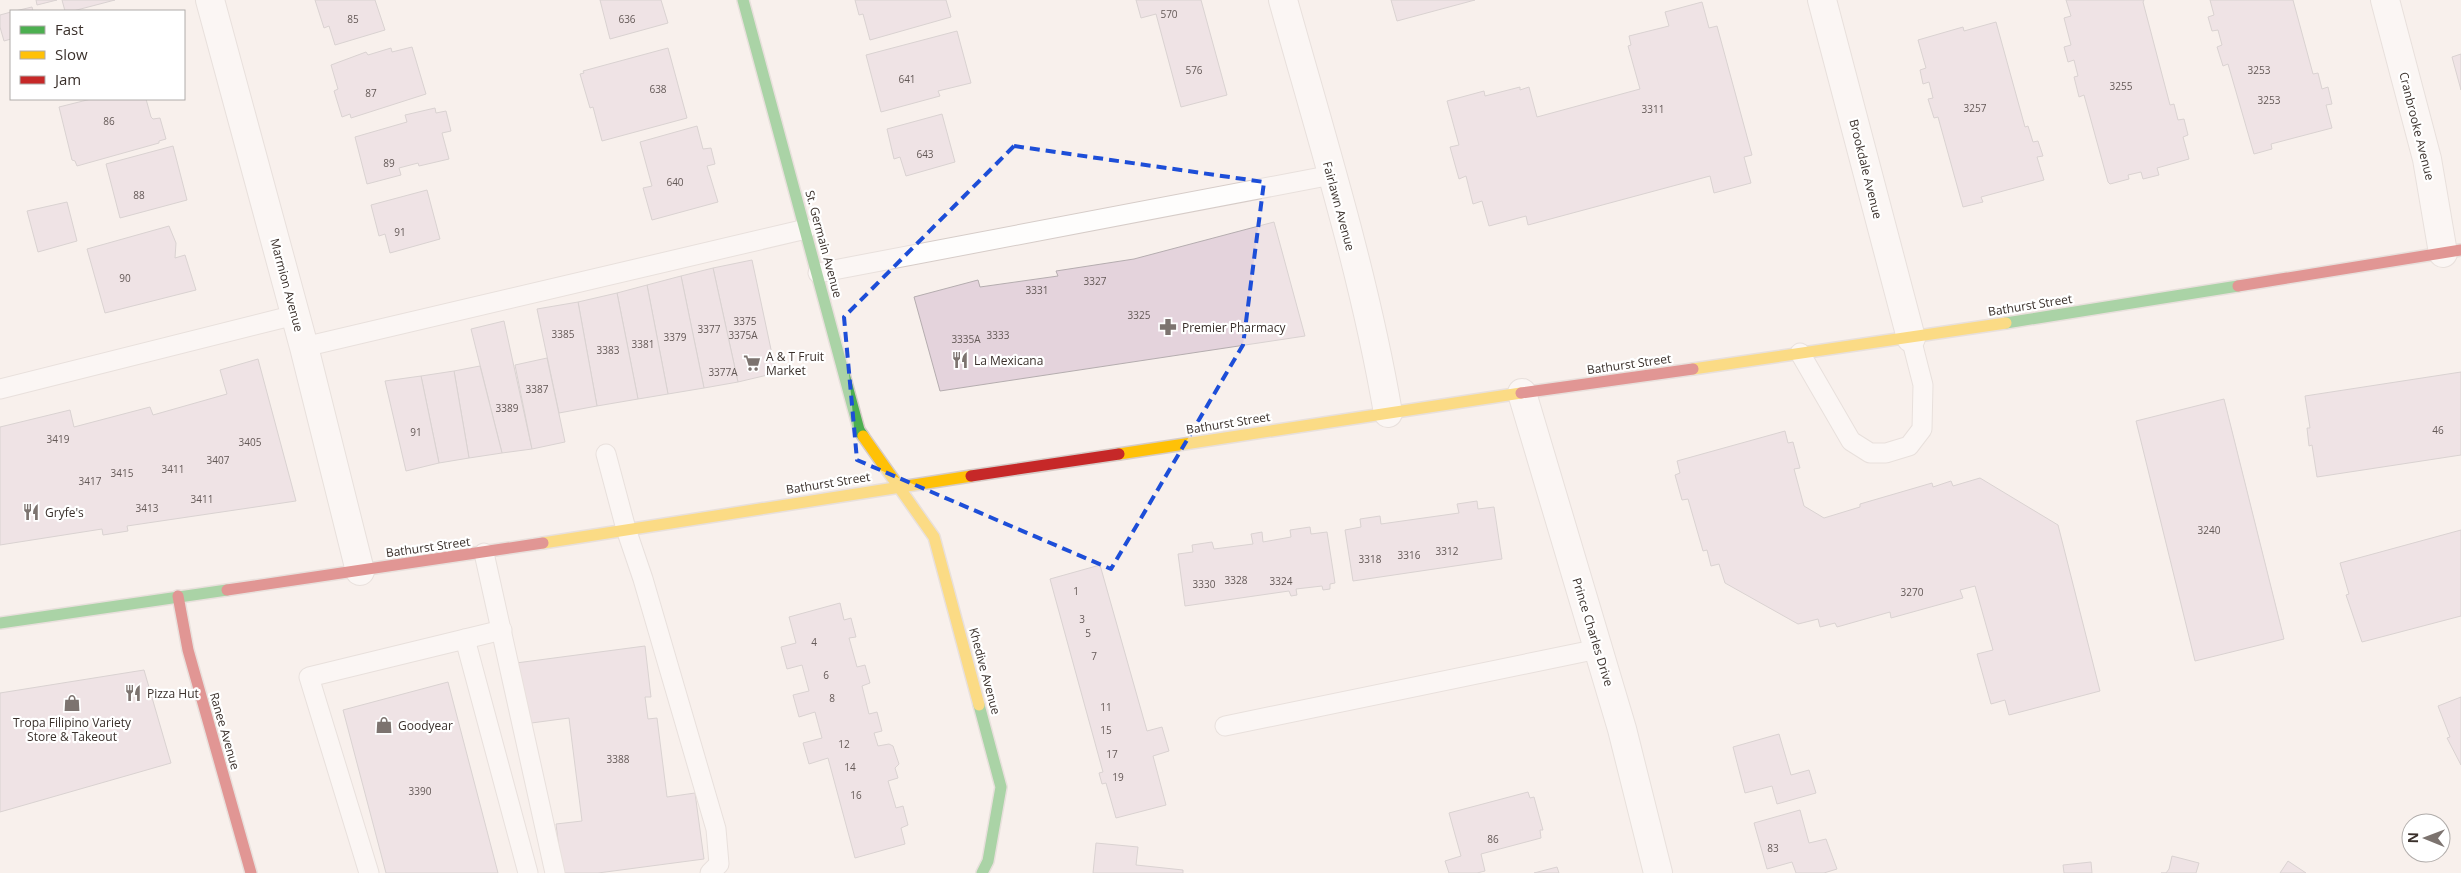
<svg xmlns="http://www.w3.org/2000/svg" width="2461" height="873" font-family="'Open Sans',sans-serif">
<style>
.building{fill:#e4d3dc;stroke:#b5adaf}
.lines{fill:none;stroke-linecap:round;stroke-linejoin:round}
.lane-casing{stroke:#d6ccc8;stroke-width:21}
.street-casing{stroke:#d6ccc8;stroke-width:30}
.fast-casing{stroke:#d6ccc8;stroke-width:14}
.slow-casing{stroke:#d6ccc8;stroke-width:14}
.jam-casing{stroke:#d6ccc8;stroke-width:14}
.lane{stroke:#fefdfc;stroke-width:19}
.street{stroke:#fefdfc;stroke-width:28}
.fast{stroke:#4caf50;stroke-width:11}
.slow{stroke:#ffc107;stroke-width:11}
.jam{stroke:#c62828;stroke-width:11}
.marked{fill:none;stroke:#1d4ed8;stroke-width:4;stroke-dasharray:10 6;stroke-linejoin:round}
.labels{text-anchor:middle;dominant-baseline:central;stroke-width:4.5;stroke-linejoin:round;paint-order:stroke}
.number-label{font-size:10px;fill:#645957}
.street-label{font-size:12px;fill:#3a302b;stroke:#fff}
.poi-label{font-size:12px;fill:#3a302b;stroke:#fff;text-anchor:start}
</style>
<rect width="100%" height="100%" fill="#f8f0ec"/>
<g class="building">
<path d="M36,0H57L37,5Z"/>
<path d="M62,0H115L73,11H65Z"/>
<path d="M315,0H375L385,30L335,45L329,26L324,28Z"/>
<path d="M600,0H661L668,23L610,39Z"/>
<path d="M855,0H946L951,17L870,40L863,14L859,15Z"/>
<path d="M1136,0H1201L1227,95L1181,107L1156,14L1141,18Z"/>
<path d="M1391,0H1475L1397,21Z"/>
<path d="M2066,0H2144L2143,2L2170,105L2174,104L2178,120L2184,119L2188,135L2183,137L2189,159L2157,168L2159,175L2143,179L2141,172L2128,175L2129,179L2110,184L2108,182L2084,95L2079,97L2074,77L2078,76L2074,60L2068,62L2064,47L2071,45L2064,18L2071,16Z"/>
<path d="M2210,0H2293L2313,74L2318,73L2322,89L2328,87L2332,104L2326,105L2332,128L2271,144L2272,149L2254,154L2228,64L2223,66L2217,47L2222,45L2218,30L2212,31L2208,17L2214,15Z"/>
<path d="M1702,2L1709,28L1717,26L1752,155L1744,157L1751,183L1714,193L1710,176L1528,225L1526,216L1489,226L1482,201L1473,204L1466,176L1459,179L1450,147L1459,145L1447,101L1484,91L1485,96L1520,87V90L1529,87L1537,117L1640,89L1628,46L1631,45L1629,36L1669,26L1665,12Z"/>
<path d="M32,7L33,11H15Z"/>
<path d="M11,12V39L4,41L0,27V15Z"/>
<path d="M1996,22L2025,127L2028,126L2033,142L2038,141L2043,156L2037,157L2044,180L1981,197L1983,202L1963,207L1938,117L1934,118L1928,99L1933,98L1929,82L1923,84L1920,70L1926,68L1918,40L1963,27L1964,31Z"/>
<path d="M957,31L971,83L938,91L940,96L881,112L866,55Z"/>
<path d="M412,47L426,94L351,118L350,114L342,117L334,91L338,89L331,65L366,52L368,55L391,48L392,52Z"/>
<path d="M668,48L687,118L602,141L593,107L590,108L580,74L584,73L583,71Z"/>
<path d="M2461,54V90L2452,57Z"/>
<path d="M91,99H146L151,117L153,119L160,118L166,139L159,141V143L77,166L75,161L72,160L59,107Z"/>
<path d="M435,108L436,113L446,111L451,131L442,133L449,159L419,166L418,163L399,168L401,175L367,184L355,137L407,122L405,115Z"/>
<path d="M942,114L955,162L906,176L900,157L894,159L887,129Z"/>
<path d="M697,126L703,149L711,148L715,164L707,166L718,202L652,220L643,188L652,186L640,142Z"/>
<path d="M173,146L187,200L120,218L106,164Z"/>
<path d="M427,190L440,239L390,253L385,234L379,236L371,205Z"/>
<path d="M67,202L77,241L38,252L27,211Z"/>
<path d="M1274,222L1305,336L940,391L914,297L978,280L980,287L1058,276L1056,271L1134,259Z"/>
<path d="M169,226L176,243L175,258L185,255L196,290L105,313L87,249Z"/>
<path d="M752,260L776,373L738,382L713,268Z"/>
<path d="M713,268L738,382L704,388L681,276Z"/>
<path d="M681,276L704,388L668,394L647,285Z"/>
<path d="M647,285L668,394L638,399L617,293Z"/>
<path d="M617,293L638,399L597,406L578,302Z"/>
<path d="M578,302L597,406L559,413L537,309Z"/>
<path d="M504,321L532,449L502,453L471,329Z"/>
<path d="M547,358L565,442L532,449L515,365Z"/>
<path d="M258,359L296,501L127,526L128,531L103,535L102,529L0,545V427L70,410L74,427L150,407L153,415L227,394L220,370Z"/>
<path d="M480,366L502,453L469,458L454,371Z"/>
<path d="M454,371L469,458L439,463L421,376Z"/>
<path d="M2461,372V455L2317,477L2312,445L2309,446L2307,428H2310L2305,396Z"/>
<path d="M421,376L439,463L406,471L385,381Z"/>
<path d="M2224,399L2284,639L2195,661L2136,421Z"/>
<path d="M1785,431L1788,443L1793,442L1800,468L1794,469L1804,506L1824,518L1860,507V504L1932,483L1933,487L1951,481L1953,486L1980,478L2058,525L2100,691L2009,715L2005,700L1991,704L1977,654L1993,650L1975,586L1960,590L1963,598L1891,618L1890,612L1837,627L1835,623L1820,627L1818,619L1798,624L1725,583L1719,564L1711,566L1707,550L1703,551L1688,499L1682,500L1675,475L1680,473L1677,461Z"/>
<path d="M1477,501L1478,509L1494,507L1502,559L1353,581L1345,530L1361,527L1360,519L1380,516L1381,524L1459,513L1457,504Z"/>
<path d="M1310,527L1311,534L1327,532L1335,583L1330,584V589L1323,590L1322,586L1296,589L1297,595L1291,596L1289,591L1185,606L1178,554L1193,552L1192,545L1212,542L1214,549L1253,544L1251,534L1262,532L1263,542L1291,537L1290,530Z"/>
<path d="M2461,530V616L2362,642L2346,595L2349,594L2340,563Z"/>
<path d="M1100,565L1147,731L1162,727L1169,751L1153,756L1166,805L1116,818L1106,783L1102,784L1099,773L1103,772L1050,579Z"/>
<path d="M840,603L844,620L851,618L856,637L849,638L857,667L865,665L870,683L862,686L869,714L877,712L882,731L874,733L878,746L889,744L893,746L899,764L895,768L898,778L888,781L896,808L903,806L908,825L901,828L905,844L855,858L828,758L809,764L803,743L822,738L815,712L799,717L793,695L809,691L802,665L787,669L781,647L796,643L789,617Z"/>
<path d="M645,646L651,697H645L648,719L657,718L667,797L695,793L704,859L598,873H562L556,824L582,821L569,718L524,724L516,663Z"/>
<path d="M144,670L171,763L0,812V693Z"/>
<path d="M448,682L498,873H386L343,710Z"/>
<path d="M2461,697V765L2447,738L2450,737L2438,706Z"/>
<path d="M1779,734L1791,775L1809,770L1816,793L1777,804L1772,786L1745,793L1733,747Z"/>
<path d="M1528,792L1530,798L1534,797L1543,830H1540L1541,838L1481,854L1485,871L1477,873H1449L1445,861L1461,856L1449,813Z"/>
<path d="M1800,810L1809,843L1826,839L1837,869L1824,873H1796L1792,862L1767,869L1754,823Z"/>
<path d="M1096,843L1138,847L1136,865L1183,870V873H1093Z"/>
<path d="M2172,856L2199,863L2196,873H2161H2166L2169,869Z"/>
<path d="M2288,861L2306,873H2280Z"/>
<path d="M2091,862L2092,873H2064L2063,865Z"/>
<path d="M1557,867L1559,873H1534Z"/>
</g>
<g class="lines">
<g class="lane-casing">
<g id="lane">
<path d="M818,273L1332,175"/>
<path d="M304,347L806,229"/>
<path d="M1800,353L1851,441L1870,453H1886L1909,446L1922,429L1923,385L1911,338"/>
<path d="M0,389L295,315"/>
<path d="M606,454L626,529L643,579L716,829L719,864L710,873"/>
<path d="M484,553L555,873"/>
<path d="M465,639L528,873"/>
<path d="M1225,726L1598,649"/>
<path d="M369,873L309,677L502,630"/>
</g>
</g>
<g class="street-casing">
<g id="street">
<path d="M210,0L304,347L360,571"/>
<path d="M1283,0C1321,136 1364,273 1388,413"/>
<path d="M1822,0L1911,338"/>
<path d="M2385,0L2427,159L2443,253"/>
<path d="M1522,393L1622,729L1658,873"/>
</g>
</g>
<g class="fast-casing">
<g id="fast">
<path d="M743,0L859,430L863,436"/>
<path d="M2006,323L2238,286"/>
<path d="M0,623L227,590"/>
<path d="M979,705L1001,787L988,861L982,873"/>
</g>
</g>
<g class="slow-casing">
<g id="slow">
<path d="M1693,369L2006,323"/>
<path d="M863,436L934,537L979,705"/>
<path d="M1119,454L1521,393"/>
<path d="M543,543L971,476"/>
</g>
</g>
<g class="jam-casing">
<g id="jam">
<path d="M2238,286L2461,250"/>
<path d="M1521,393L1693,369"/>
<path d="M971,476L1119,454"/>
<path d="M227,590L543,543"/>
<path d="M178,596L188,650L251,873"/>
</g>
</g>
<use href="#lane" class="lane"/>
<use href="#street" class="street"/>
<use href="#fast" class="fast"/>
<use href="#slow" class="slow"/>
<use href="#jam" class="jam"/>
</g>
<path d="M0 0H2461V873H0ZM1014,146L1264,182L1243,345L1111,569L857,460L844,317Z" fill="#f8f0ec" fill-opacity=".55" fill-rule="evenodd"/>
<path class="marked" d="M1014,146L1264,182L1243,345L1111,569L857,460L844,317Z"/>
<defs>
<g id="pharmacy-bare" transform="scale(1.35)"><path d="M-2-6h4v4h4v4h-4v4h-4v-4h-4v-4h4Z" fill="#7c736f" stroke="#fff" stroke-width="2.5" paint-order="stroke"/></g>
<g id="restaurant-bare" transform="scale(1.35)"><path d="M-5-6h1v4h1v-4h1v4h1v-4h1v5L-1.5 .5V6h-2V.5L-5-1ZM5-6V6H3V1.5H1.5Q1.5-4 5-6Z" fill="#7c736f" stroke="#fff" stroke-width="2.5" paint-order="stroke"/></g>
<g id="supermarket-bare" transform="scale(1.35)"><path d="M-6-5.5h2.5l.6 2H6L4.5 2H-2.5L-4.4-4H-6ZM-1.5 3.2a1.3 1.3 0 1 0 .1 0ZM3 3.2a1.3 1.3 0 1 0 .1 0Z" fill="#7c736f" stroke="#fff" stroke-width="2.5" paint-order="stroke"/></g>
<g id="shop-bare" transform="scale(1.35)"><path d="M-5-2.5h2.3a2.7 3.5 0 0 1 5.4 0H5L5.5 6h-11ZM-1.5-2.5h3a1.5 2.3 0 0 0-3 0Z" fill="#7c736f" stroke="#fff" stroke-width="2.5" paint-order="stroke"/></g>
</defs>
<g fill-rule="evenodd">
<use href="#pharmacy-bare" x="1168" y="327"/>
<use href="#restaurant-bare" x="960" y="360"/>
<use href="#supermarket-bare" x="752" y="363"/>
<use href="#restaurant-bare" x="31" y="512"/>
<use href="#restaurant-bare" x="133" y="693"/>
<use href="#shop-bare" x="72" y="703"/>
<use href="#shop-bare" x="384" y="725"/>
</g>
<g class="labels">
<g class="number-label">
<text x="1169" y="14">570</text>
<text x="353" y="19">85</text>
<text x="627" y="19">636</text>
<text x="1194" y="70">576</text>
<text x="2259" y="70">3253</text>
<text x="907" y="79">641</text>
<text x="2121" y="86">3255</text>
<text x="658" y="89">638</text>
<text x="371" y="93">87</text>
<text x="2269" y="100">3253</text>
<text x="1975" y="108">3257</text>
<text x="1653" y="109">3311</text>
<text x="109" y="121">86</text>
<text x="925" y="154">643</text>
<text x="389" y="163">89</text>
<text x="675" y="182">640</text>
<text x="139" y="195">88</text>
<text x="400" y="232">91</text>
<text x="125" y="278">90</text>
<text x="1095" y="281">3327</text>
<text x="1037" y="290">3331</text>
<text x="1139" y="315">3325</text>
<text x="745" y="321">3375</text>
<text x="709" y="329">3377</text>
<text x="563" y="334">3385</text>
<text x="743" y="335">3375A</text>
<text x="998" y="335">3333</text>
<text x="675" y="337">3379</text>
<text x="966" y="339">3335A</text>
<text x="643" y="344">3381</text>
<text x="608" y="350">3383</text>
<text x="723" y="372">3377A</text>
<text x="537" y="389">3387</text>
<text x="507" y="408">3389</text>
<text x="2438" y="430">46</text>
<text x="416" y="432">91</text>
<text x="58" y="439">3419</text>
<text x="250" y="442">3405</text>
<text x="218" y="460">3407</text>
<text x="173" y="469">3411</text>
<text x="122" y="473">3415</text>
<text x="90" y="481">3417</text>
<text x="202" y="499">3411</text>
<text x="147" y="508">3413</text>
<text x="2209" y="530">3240</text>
<text x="1447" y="551">3312</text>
<text x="1409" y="555">3316</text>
<text x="1370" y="559">3318</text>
<text x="1236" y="580">3328</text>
<text x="1281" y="581">3324</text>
<text x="1204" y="584">3330</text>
<text x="1076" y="591">1</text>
<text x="1912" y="592">3270</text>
<text x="1082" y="619">3</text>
<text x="1088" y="633">5</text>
<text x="814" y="642">4</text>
<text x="1094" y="656">7</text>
<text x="826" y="675">6</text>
<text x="832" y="698">8</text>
<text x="1106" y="707">11</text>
<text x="1106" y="730">15</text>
<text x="844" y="744">12</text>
<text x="1112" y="754">17</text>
<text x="618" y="759">3388</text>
<text x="850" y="767">14</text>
<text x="1118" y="777">19</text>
<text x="420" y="791">3390</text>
<text x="856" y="795">16</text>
<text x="1493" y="839">86</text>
<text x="1773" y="848">83</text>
</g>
<g class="street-label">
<text transform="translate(2417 126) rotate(76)">Cranbrooke Avenue</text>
<text transform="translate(1866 169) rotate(76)">Brookdale Avenue</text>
<text transform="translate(1339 206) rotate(75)">Fairlawn Avenue</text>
<text transform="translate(824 244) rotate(75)">St. Germain Avenue</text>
<text transform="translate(287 285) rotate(75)">Marmion Avenue</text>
<text transform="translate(2030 305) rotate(-9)">Bathurst Street</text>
<text transform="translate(1629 364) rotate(-8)">Bathurst Street</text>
<text transform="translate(1228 423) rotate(-9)">Bathurst Street</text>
<text transform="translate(828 483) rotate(-9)">Bathurst Street</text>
<text transform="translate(428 547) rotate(-8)">Bathurst Street</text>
<text transform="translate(1593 632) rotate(73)">Prince Charles Drive</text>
<text transform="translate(985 671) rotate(75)">Khedive Avenue</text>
<text transform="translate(225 731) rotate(74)">Ranee Avenue</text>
</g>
<g class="poi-label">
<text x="1182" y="327">Premier Pharmacy</text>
<text x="766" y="356">A &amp; T Fruit<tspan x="766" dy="14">Market</tspan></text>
<text x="974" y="360">La Mexicana</text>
<text x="45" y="512">Gryfe's</text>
<text x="147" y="693">Pizza Hut</text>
<text x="72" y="722" text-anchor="middle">Tropa Filipino Variety<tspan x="72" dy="14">Store &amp; Takeout</tspan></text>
<text x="398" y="725">Goodyear</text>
</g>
</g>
<rect x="10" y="10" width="175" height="90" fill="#ffffff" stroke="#b0acaa"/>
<rect x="20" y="26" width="25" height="8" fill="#4caf50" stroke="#b0acaa"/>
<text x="55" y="35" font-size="15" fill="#3a302b">Fast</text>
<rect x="20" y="51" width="25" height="8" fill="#ffc107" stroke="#b0acaa"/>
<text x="55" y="60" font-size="15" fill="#3a302b">Slow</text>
<rect x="20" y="76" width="25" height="8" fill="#c62828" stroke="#b0acaa"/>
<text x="55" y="85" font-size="15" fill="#3a302b">Jam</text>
<g transform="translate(2426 838) rotate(271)"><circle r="24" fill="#ffffff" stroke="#b0acaa"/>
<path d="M0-4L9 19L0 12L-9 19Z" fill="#7c736f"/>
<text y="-8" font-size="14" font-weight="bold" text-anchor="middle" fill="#3a302b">N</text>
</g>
</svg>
